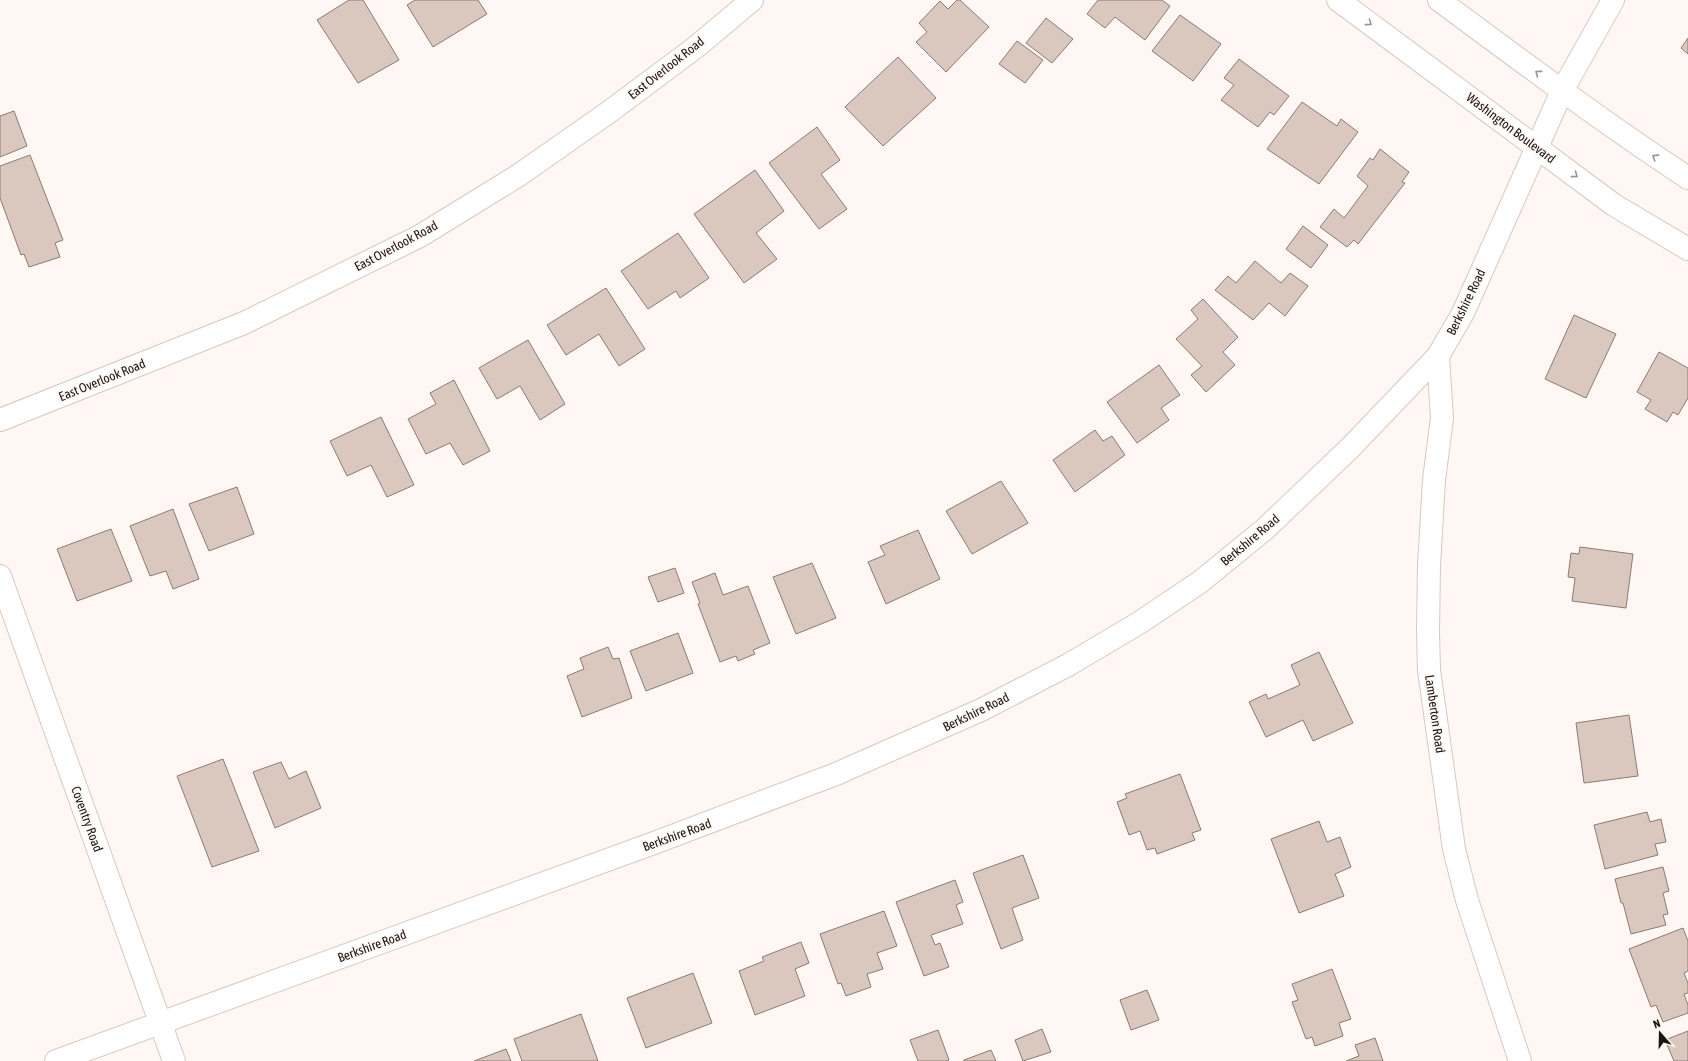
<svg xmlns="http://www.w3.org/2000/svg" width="1688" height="1061" font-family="'Asap Condensed',sans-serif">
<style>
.building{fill:#dac8bf;stroke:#8b7b73}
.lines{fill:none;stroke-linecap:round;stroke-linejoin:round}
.minor-casing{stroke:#dac8bf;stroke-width:24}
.tertiary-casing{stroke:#dac8bf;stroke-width:24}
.minor{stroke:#fff;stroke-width:22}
.tertiary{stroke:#fff;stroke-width:22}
.oneway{stroke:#989593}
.labels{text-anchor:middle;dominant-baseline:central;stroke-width:3.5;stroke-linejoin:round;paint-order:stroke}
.street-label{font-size:13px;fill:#1a1410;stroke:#fef7f3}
</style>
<rect width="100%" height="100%" fill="#fef7f3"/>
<g class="building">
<path d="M349,0H363L399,60L358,83L317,20Z"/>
<path d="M415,0H478L487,14L433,47L407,5Z"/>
<path d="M957,0H960L989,27L946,72L916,42L927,32L919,23L940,1L948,9Z"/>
<path d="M1098,0H1162L1170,6L1145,40L1115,17L1105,28L1087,14Z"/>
<path d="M1180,15L1221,44L1193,81L1152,51Z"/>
<path d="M1046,18L1073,39L1052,63L1026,43Z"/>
<path d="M1688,38V54L1681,48Z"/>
<path d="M1017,41L1043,60L1025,83L999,64Z"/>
<path d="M898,57L936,98L883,146L845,107Z"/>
<path d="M1239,59L1289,96L1274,115L1270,112L1258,127L1221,100L1234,85L1224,78Z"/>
<path d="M1302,102L1337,126L1341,119L1358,132L1319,184L1267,149Z"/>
<path d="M14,111L27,146L0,157V116Z"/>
<path d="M817,127L840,160L821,174L847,209L819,229L769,163Z"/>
<path d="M1380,149L1409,172L1402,182L1405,183L1358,244L1354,240L1347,247L1320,227L1334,209L1344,218L1368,186L1357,176L1370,158L1373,160Z"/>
<path d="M30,155L63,240L55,243L60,257L29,267L24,254L21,255L0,198V166Z"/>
<path d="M755,170L784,211L756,233L777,259L744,283L694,214Z"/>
<path d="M1303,226L1328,245L1311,268L1286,249Z"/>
<path d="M678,233L709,278L680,298L676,291L648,309L621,271Z"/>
<path d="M1255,261L1281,283L1290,273L1308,286L1285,316L1269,303L1253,320L1215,290L1228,276L1236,283Z"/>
<path d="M606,288L645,349L619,366L599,334L566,355L547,325Z"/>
<path d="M1203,299L1238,337L1223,352L1235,365L1206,392L1191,375L1202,366L1176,339L1198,319L1191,310Z"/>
<path d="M1574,315L1616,334L1586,398L1545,379Z"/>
<path d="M528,340L565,404L540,420L520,386L497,399L479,368Z"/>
<path d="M1659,352L1688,368V398L1678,415L1673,412L1667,422L1645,409L1651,400L1637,392Z"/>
<path d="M1159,365L1180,395L1161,408L1169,420L1137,443L1107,402Z"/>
<path d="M454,380L490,451L463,465L450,443L426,454L408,419L436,404L430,393Z"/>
<path d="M381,417L414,485L387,497L371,465L347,476L330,441Z"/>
<path d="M1095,430L1103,441L1112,436L1125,455L1075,492L1053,460Z"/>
<path d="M1001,481L1028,523L972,554L946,511Z"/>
<path d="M237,487L254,534L209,551L189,504Z"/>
<path d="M173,509L199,579L173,589L166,571L150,576L130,526Z"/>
<path d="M111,529L132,581L77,601L57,549Z"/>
<path d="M918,530L940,579L886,604L868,562L885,555L880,546Z"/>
<path d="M1580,547L1633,554L1626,608L1572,601L1575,578L1568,577L1571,553L1579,554Z"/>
<path d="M812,563L836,618L796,634L773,577Z"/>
<path d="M675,568L684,593L658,602L648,577Z"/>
<path d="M715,573L723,595L748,586L770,643L753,650L755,654L738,661L736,656L720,662L698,604L700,603L692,582Z"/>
<path d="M678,633L693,673L646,691L630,651Z"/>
<path d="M608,647L613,659L619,658L632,698L582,717L567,676L584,669L580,658Z"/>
<path d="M1319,652L1353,723L1313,741L1303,720L1266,737L1249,702L1266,694L1268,699L1300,685L1291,665Z"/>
<path d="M1629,715L1638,776L1584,783L1576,723Z"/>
<path d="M223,759L259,851L212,867L177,776Z"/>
<path d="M281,762L289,779L306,771L321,808L275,828L253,772Z"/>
<path d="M1180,774L1201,830L1192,833L1195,840L1157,854L1155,848L1147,850L1140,831L1129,835L1117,802L1127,798L1125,794Z"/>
<path d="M1647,812L1650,822L1661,819L1666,842L1655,844L1658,855L1605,869L1594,825Z"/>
<path d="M1319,821L1327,842L1340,837L1351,867L1335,874L1344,896L1299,913L1271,839Z"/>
<path d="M1023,855L1039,898L1012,908L1023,940L1001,949L973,873Z"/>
<path d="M1663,867L1669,891L1663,893L1668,914L1663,915L1666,925L1631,934L1623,903H1621L1615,879Z"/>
<path d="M955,880L963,902L956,905L963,924L931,935L935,945L940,943L949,967L924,976L896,902Z"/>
<path d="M884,911L897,946L877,953L883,969L867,974L871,987L846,996L841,983L838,984L820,934Z"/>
<path d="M1683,928L1688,941V971L1684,973L1688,983V993L1684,994L1688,1005V1013L1663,1022L1656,1005L1651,1007L1629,949Z"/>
<path d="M801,942L809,963L795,969L805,996L755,1015L739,971L764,961L762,957Z"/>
<path d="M1332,969L1351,1019L1339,1023L1343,1036L1315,1046L1312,1037L1306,1039L1292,1002L1298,1000L1292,984Z"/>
<path d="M693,973L712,1023L646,1048L627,998Z"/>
<path d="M1147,990L1159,1020L1131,1030L1120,1000Z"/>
<path d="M581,1014L598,1061H522L514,1039Z"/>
<path d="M1042,1029L1051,1052L1023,1061L1015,1040Z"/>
<path d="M938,1030L949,1060L946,1061H918L910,1040Z"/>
<path d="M1688,1031V1061H1674L1665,1040Z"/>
<path d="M1375,1038L1383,1061H1346L1359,1056L1355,1045Z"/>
<path d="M506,1049L511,1061H474Z"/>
<path d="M991,1050L996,1061H964V1060Z"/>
</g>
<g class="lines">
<g class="minor-casing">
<g id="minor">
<path d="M1338,0L1614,205L1688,249"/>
<path d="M1439,0C1521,61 1603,122 1688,178"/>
<path d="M1438,356L1442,418L1434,480L1429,566L1428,632L1429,670L1454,849L1467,900L1520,1061"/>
<path d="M0,420L244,323L420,236L519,175L609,112L696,47L752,0"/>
<path d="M56,1061L654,843L836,774L981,710L1068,665L1139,623L1200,582L1265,529L1350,448L1438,356L1463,313L1562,91L1613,0"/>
</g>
</g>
<g class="tertiary-casing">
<path id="tertiary" d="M0,576L174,1061"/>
</g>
<use href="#minor" class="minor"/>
<use href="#tertiary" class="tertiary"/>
</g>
<defs><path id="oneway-chevron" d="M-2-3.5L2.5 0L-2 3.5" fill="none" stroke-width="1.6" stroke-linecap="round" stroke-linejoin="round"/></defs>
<g class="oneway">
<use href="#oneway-chevron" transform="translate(1369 23) rotate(36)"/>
<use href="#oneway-chevron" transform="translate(1538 73) rotate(-143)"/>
<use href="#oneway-chevron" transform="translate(1655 157) rotate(-147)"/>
<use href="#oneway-chevron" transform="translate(1575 175) rotate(36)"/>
</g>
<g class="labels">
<g class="street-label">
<text transform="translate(666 68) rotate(-38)">East Overlook Road</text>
<text transform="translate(1511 128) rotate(37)">Washington Boulevard</text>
<text transform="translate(396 246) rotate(-28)">East Overlook Road</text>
<text transform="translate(1466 302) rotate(-64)">Berkshire Road</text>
<text transform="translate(102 380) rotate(-22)">East Overlook Road</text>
<text transform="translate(1250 540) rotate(-40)">Berkshire Road</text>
<text transform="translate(976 712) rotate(-26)">Berkshire Road</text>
<text transform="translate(1435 714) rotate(82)">Lamberton Road</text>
<text transform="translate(87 819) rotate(70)">Coventry Road</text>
<text transform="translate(677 835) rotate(-20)">Berkshire Road</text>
<text transform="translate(372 946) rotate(-20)">Berkshire Road</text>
</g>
</g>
<g transform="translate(1660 1033) rotate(340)" stroke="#fef7f3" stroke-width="3" paint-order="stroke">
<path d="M0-3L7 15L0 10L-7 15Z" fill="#1a1410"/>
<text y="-6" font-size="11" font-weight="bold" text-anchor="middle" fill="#1a1410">N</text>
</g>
</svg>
